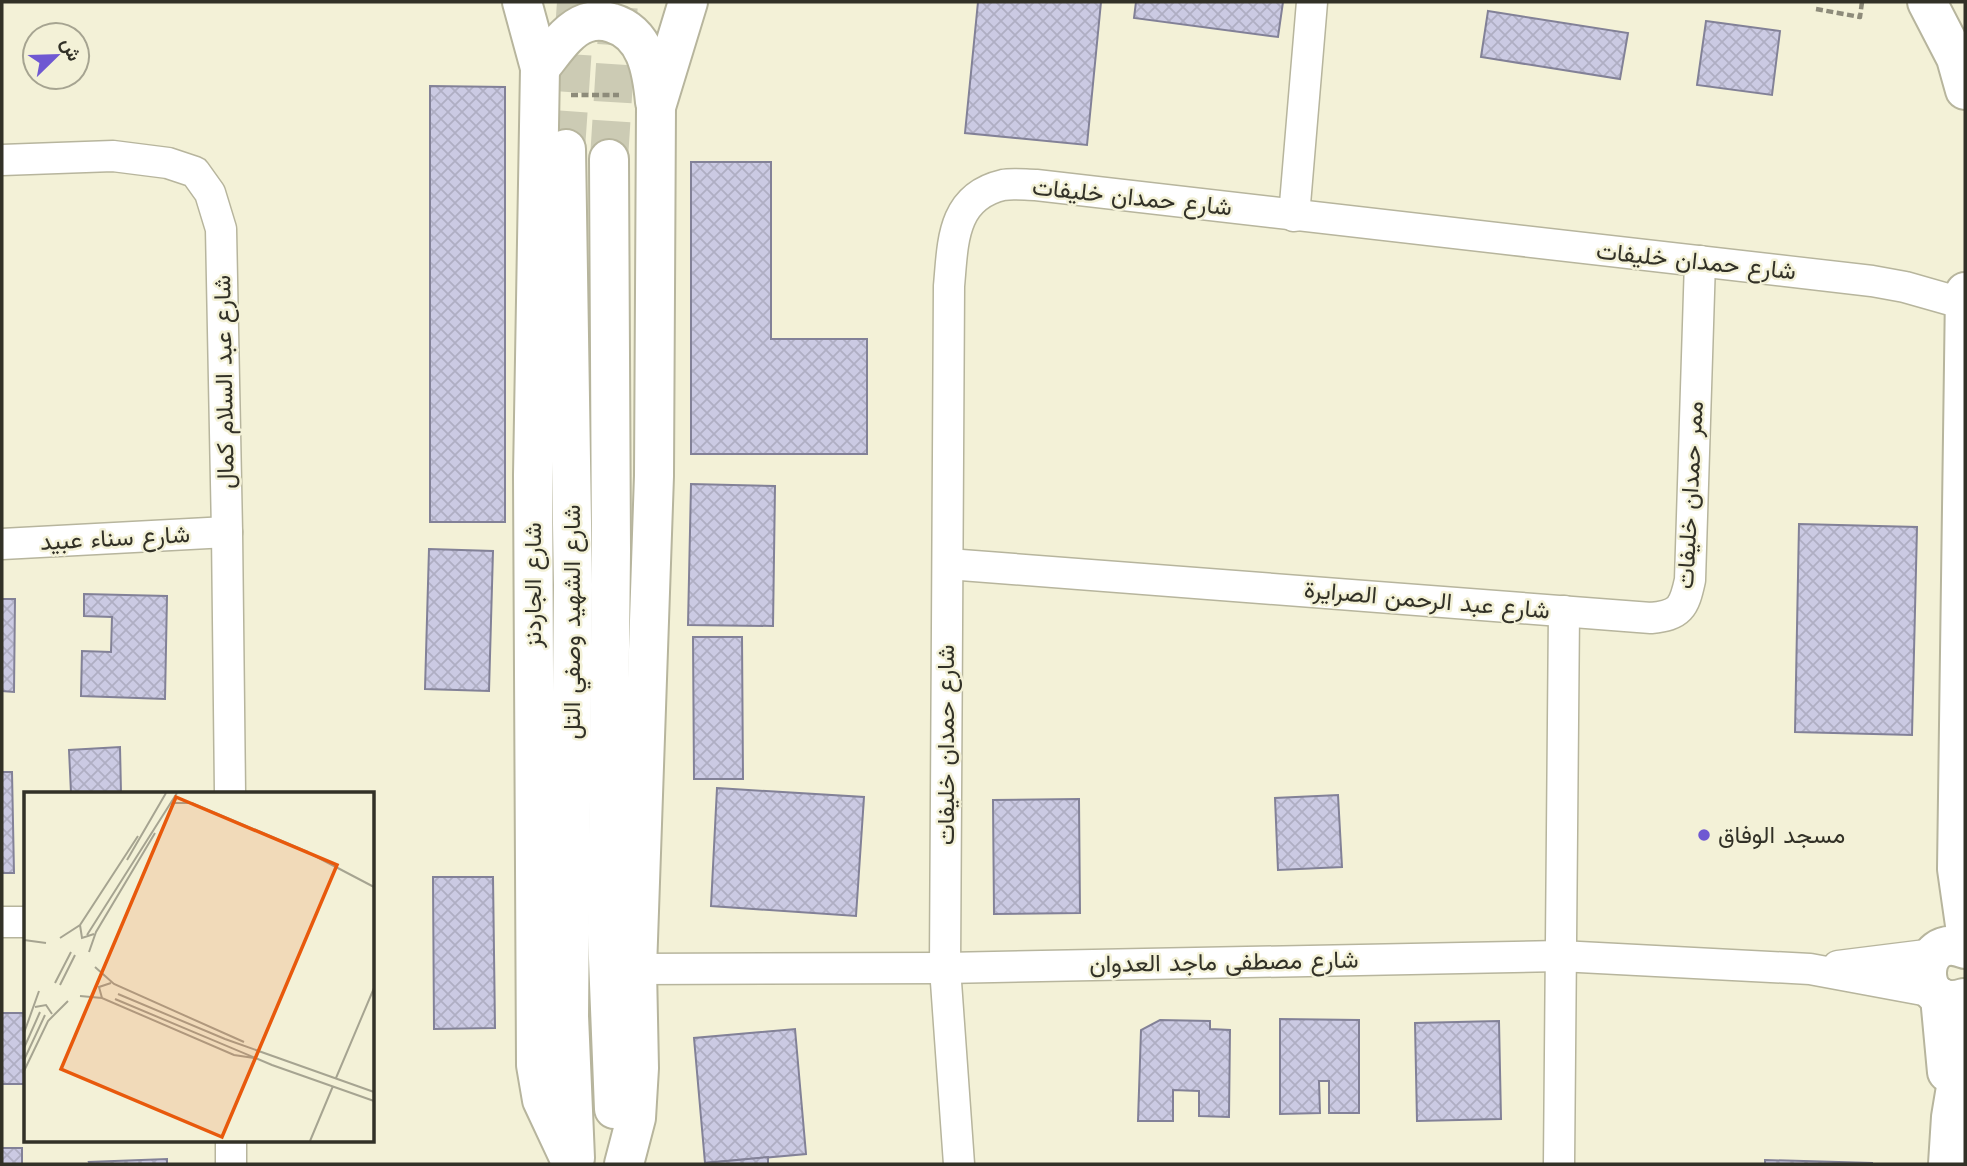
<svg xmlns="http://www.w3.org/2000/svg" width="1967" height="1166" font-family="'Work Sans',Vazirmatn,sans-serif">
<style>
.building{fill:url(#building-cross-hatch);stroke:#828197;stroke-width:2}
.lines{fill:none;stroke-linecap:round;stroke-linejoin:round}
.secondary-tunnel{stroke:#cccbb4;stroke-width:38;stroke-dasharray:38 19;stroke-linecap:butt}
.street-casing{stroke:#b7b59d;stroke-width:33}
.secondary-casing{stroke:#b7b59d;stroke-width:42}
.path{stroke:#8d8b7a;stroke-width:4.5;stroke-dasharray:7 3.5;stroke-linecap:butt}
.street{stroke:#fff;stroke-width:30}
.secondary{stroke:#fff;stroke-width:38}
.poi-dot{fill:#6f58d2;stroke:#f3f1d7;stroke-width:2.5}
.labels{text-anchor:middle;dominant-baseline:central;stroke-width:5;stroke-linejoin:round;paint-order:stroke}
.street-label{font-size:24px;fill:#323127;stroke:#f3f1d7}
.poi-label{font-size:24px;fill:#323127;stroke:#f3f1d7;text-anchor:start}
.inset-road{fill:none;stroke:#a6a491;stroke-width:2}
.view{fill:#e8590c;fill-opacity:0.15;stroke:#e8590c;stroke-width:3.5}
.inset-edge{fill:none;stroke:#323127;stroke-width:3.5}
</style>
<defs>
<pattern id="building-cross-hatch" width="8" height="8" patternUnits="userSpaceOnUse" patternTransform="scale(1.75)"><rect width="8" height="8" fill="#cbcae3"/><path d="M0 0l8 8M0 8l8-8" fill="none" stroke="#afaec3"/></pattern>
</defs>
<rect width="100%" height="100%" fill="#f3f1d7"/>
<g class="building">
<path d="M978,2H1101L1087,145L965,133Z"/>
<path d="M1136,2H1283L1278,37L1134,18Z"/>
<path d="M1488,11L1628,33L1620,79L1481,57Z"/>
<path d="M1706,21L1780,31L1772,95L1697,85Z"/>
<path d="M430,86L505,87V522H430Z"/>
<path d="M691,162H771V339H867V454H691Z"/>
<path d="M691,484L775,486L773,626L688,625Z"/>
<path d="M1799,524L1917,527L1912,735L1795,732Z"/>
<path d="M429,549L493,551L489,691L425,689Z"/>
<path d="M84,594L167,596L165,699L81,696L82,651L111,652L112,617L84,616Z"/>
<path d="M2,599H15L14,692L2,691Z"/>
<path d="M693,637H742L743,779H694Z"/>
<path d="M120,747L121,793H71L69,750Z"/>
<path d="M2,772H12L14,873H2Z"/>
<path d="M717,788L864,797L856,916L711,906Z"/>
<path d="M1338,795L1342,867L1278,870L1275,798Z"/>
<path d="M1079,799L1080,913L994,914L993,800Z"/>
<path d="M433,877H493L495,1028L434,1029Z"/>
<path d="M2,1013H25L24,1084H2Z"/>
<path d="M1280,1019L1359,1020V1113H1329V1081H1319L1320,1113L1280,1114Z"/>
<path d="M1160,1020L1210,1021V1029L1230,1030L1229,1117L1199,1116V1091L1173,1090V1121H1138L1141,1030Z"/>
<path d="M1499,1021L1501,1119L1417,1121L1415,1023Z"/>
<path d="M795,1029L806,1154L705,1163L694,1038Z"/>
<rect x="2" y="1148" width="20" height="16"/>
<path d="M768,1157V1164H705V1163Z"/>
<path d="M167,1159V1164H90L89,1162Z"/>
<path d="M1765,1160L1872,1163V1164H1765Z"/>
</g>
<g class="lines">
<g class="secondary-tunnel">
<path d="M566,149L576,2"/>
<path d="M609,159L619,2"/>
</g>
<g class="street-casing">
<g id="street">
<path d="M2,160L113,156L168,163L195,172L210,193L221,229L227,532L230,793"/>
<path d="M1294,216L1312,2"/>
<path d="M2,544L227,532"/>
<path d="M948,564L1651,618C1680,615 1684,608 1690,580L1700,261"/>
<path d="M2,922H26"/>
<path d="M1838,966L1934,954"/>
<path d="M637,969L945,968L1560,956L1810,969L1934,992"/>
<path d="M231,1164V1140"/>
<path d="M959,1164L945,968L949,286C953,244 951,197 1003,185C1013,183 1026,185 1036,185L1872,281L1905,287L1965,304"/>
<path d="M1559,1164L1564,611"/>
</g>
</g>
<g class="secondary-casing">
<g id="secondary">
<path d="M522,2L540,68L533,475L536,1065L542,1100L572,1164"/>
<path d="M1927,2L1956,58L1965,90"/>
<path d="M540,68C553,53 566,30 586,23C595,20 603,20 612,23C646,33 652,70 655,102"/>
<path d="M566,149L573,585L569,1016L575,1158"/>
<path d="M609,159L611,551L607,933L614,1109"/>
<path d="M1965,292L1957,869L1965,925"/>
<path d="M1940,997L1947,1072"/>
<path d="M1964,998C1913,1014 1916,929 1965,949"/>
<path d="M624,1164L636,1118L639,1068L637,969L654,476L656,107L688,2"/>
<path d="M1948,1164L1951,1117L1965,1033"/>
</g>
</g>
<g class="path">
<path d="M1816,9L1860,17L1862,2"/>
<path d="M571,95H619"/>
</g>
<use href="#street" class="street"/>
<use href="#secondary" class="secondary"/>
</g>
<circle class="poi-dot" cx="1704" cy="835" r="7"/>
<g class="labels">
<g class="street-label">
<text transform="translate(1132 197) rotate(6)">شارع حمدان خليفات</text>
<text transform="translate(1696 261) rotate(6)">شارع حمدان خليفات</text>
<text transform="translate(224 382) rotate(-91)">شارع عبد السلام كمال</text>
<text transform="translate(1690 495) rotate(-87)">ممر حمدان خليفات</text>
<text transform="translate(115 538) rotate(-3)">شارع سناء عبيد</text>
<text transform="translate(533 585) rotate(-90)">شارع الجاردنز</text>
<text transform="translate(1427 600) rotate(5)">شارع عبد الرحمن الصرايرة</text>
<text transform="translate(572 622) rotate(-90)">شارع الشهيد وصفي التل</text>
<text transform="translate(946 745) rotate(-90)">شارع حمدان خليفات</text>
<text transform="translate(1224 962) rotate(-1)">شارع مصطفى ماجد العدوان</text>
</g>
<g class="poi-label">
<text x="1718" y="835">مسجد الوفاق</text>
</g>
</g>
<g transform="translate(24 792)">
<rect width="350" height="350" fill="#f3f1d7"/>
<path class="inset-road" d="M146,11H168L284,60M289,63L350,95M103,68L142,1M56,133L58,146L70,142M63,143L153,1M36,146L56,133L114,44M0,148L22,151M65,160L72,140L131,41M71,175L90,192L220,250M31,191L47,160M36,193L51,163M94,202L201,247L350,300M56,204L78,206L210,263L230,266M78,206L75,195L87,191M91,207L248,273L350,309M11,215L22,213L28,222M0,241L15,199M0,256L16,220M0,268L21,223M0,279L24,229L44,209M312,286L350,196M286,349L309,294"/>
<path class="view" d="M152,5L313,73L198,345L37,277Z"/>
<rect width="350" height="350" class="inset-edge"/>
</g>
<rect width="1967" height="1166" fill="none" stroke="#323127" stroke-width="7"/>
<g transform="translate(56 56) rotate(67)"><circle r="33" fill="#f3f1d7" stroke="#a6a491" stroke-width="2"/>
<path d="M0-5L12 26L0 18L-12 26Z" fill="#6f58d2"/>
<text y="-10" font-size="19" font-weight="bold" text-anchor="middle" fill="#323127">ش</text>
</g>
</svg>
